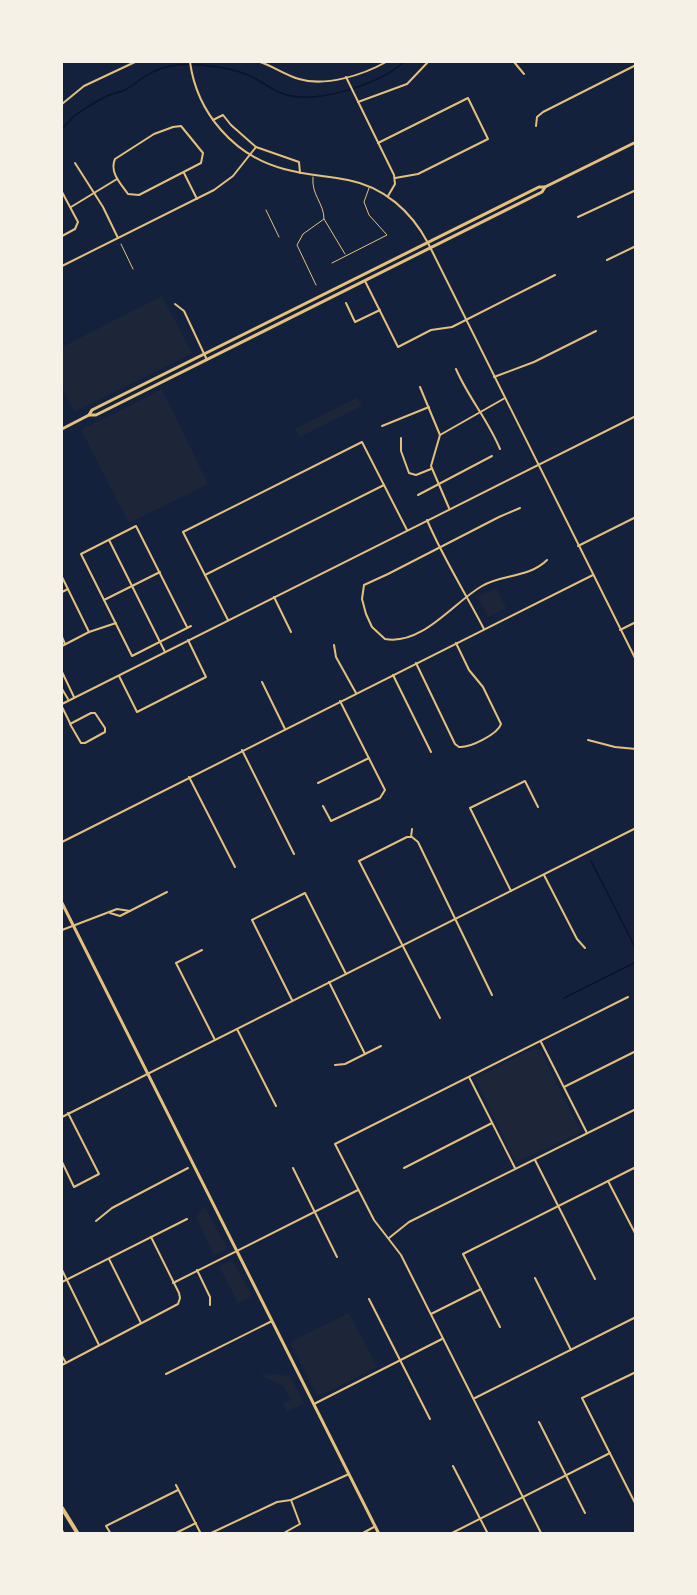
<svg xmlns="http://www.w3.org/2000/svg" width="697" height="1595" font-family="'PT Sans',sans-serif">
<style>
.green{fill:#1d2539}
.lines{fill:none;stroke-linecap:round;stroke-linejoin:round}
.stream{stroke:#0b132b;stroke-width:1.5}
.service{stroke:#e5c07b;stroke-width:1}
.minor{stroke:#e5c07b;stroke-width:2}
.secondary{stroke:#e5c07b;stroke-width:3}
.motorway{stroke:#e5c07b;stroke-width:4}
</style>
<rect width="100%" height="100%" fill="#14213d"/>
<g class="green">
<path d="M162,296L192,353L74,412L62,387V347Z"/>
<path d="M162,389L208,484L129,523L81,430Z"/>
<path d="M357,398L362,406L299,437L295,429Z"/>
<path d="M496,588L506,608L488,617L478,597Z"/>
<path d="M535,1048L541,1051L580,1130L577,1134L517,1162L514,1159L476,1080L478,1077Z"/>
<path d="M205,1207L226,1246L225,1250L214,1255L196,1217Z"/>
<path d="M230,1261L234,1263L252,1296L238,1303L219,1266Z"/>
<path d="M349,1313L377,1367L321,1395L316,1394L290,1342Z"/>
<path d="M262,1373L290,1376L304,1403L287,1412L283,1404L291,1400L284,1386L264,1377Z"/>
</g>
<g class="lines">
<g class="stream">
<path d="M62,129C66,125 70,120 74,116C84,109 95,102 105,97C112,93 120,93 127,89C142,79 152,69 171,66C194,62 236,67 256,79C266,84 273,91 284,94C317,105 379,84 404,62"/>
<path d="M591,861L636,949"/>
<path d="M564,998L636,962"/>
</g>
<g class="service">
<path d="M313,177C311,195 324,203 324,219L303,234L297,245L316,285"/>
<path d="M266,210L279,237"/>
<path d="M324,219L345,254"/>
<path d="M121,244L133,269"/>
<path d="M332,263L387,235L369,215L364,202L369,188"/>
</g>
<g class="minor">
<path d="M190,62C197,113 234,156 284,169C305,175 327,176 348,180C384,187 411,211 428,243L636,660"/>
<path d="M260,62C273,66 285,75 299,79C325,87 363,75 386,62"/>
<path d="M514,62L524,74"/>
<path d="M346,77L394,175L395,184L388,196"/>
<path d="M358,102L407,84L428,62"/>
<path d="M62,104L84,86L135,62"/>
<path d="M213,120L223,115L231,125L256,147L299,162L300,173"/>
<path d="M181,126L203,153L201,163L139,195L128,194C121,184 109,172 115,159L154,134L173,127Z"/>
<path d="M536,126L537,117L543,112L636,65"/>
<path d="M378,143L468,98L488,139L418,174L395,178"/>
<path d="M75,163L103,207L118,238"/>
<path d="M184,173L197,199"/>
<path d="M62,192L78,222L75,229L62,236"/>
<path d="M71,207L117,179"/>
<path d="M578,217L636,190"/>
<path d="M607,260L636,246"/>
<path d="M62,266L214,190L233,176L256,147"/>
<path d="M365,281L398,347L431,330L452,327L555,275"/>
<path d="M346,303L355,322L380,310"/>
<path d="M175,304L184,311L207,360"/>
<path d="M456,369C468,397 488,420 500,449"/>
<path d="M494,377L534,362L596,331"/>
<path d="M420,387L440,435"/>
<path d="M382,426L429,407"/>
<path d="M401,438V451L409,473L416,475L431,469"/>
<path d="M418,495L492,456"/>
<path d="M449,508L431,466L440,435L505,398"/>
<path d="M520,508L499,517L388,574L364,585L362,599L366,614L372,627L385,639C422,646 454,602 482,586C502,574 529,578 547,560"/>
<path d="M427,520C443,558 465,592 484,629"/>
<path d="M109,540L165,652"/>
<path d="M578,546L636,517"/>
<path d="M205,575L384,485"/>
<path d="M62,577L89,632"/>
<path d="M62,592L68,589"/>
<path d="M274,597L291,632"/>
<path d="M104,600L160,572"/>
<path d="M228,620L183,532L362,442L407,530"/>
<path d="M187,627L136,526L81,554L132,656L191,626"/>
<path d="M620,630L636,622"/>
<path d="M62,637L65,644"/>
<path d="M334,645L336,657L356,693"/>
<path d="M62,646L89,632L116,623"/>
<path d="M416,663L455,744L459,747C470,748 498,734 501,724L483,687L469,670L456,643"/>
<path d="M62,672L74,697"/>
<path d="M393,675L431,752"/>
<path d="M119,676L137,712L206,677L188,640"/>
<path d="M262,682L285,729"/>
<path d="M62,689L68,699"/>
<path d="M62,704L636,416"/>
<path d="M62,707L70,723"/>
<path d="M91,713H95L105,728V732L85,743H81L70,724Z"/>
<path d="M588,740L615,747L636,749"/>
<path d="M242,750L294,854"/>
<path d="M189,777L235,867"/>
<path d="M318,783L369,758"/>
<path d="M323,806L331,821L380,798L385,790L340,701"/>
<path d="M411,837L412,829"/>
<path d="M62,842L593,575"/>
<path d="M544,875L577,939L585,948"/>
<path d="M511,891L470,808L525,781L538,807"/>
<path d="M110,913L120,916L167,892"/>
<path d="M62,930L117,909L130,911"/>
<path d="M202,950L176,963L215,1040"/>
<path d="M329,982L365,1054"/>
<path d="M292,1000L252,920L305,893L346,974"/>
<path d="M440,1018L359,861L407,837H412L418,842L492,995"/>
<path d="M237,1029L276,1106"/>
<path d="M541,1042L587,1133"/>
<path d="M335,1065L345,1064L381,1046"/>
<path d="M469,1077L515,1168"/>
<path d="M564,1087L636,1051"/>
<path d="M62,1117L636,828"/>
<path d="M535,1160L595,1279"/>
<path d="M62,1162L74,1187L99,1174L68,1113"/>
<path d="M293,1168L337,1257"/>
<path d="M404,1168L492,1123"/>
<path d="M608,1181L636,1235"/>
<path d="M96,1221L112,1208L188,1168"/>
<path d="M389,1238L409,1222L636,1109"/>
<path d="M109,1259L141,1323"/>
<path d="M62,1270L99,1345"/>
<path d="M197,1270L210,1297V1305"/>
<path d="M535,1278L571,1350"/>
<path d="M62,1282L187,1219"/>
<path d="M173,1283L358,1190"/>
<path d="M369,1299L430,1419"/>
<path d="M431,1314L481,1289"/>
<path d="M500,1327L463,1254L636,1167"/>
<path d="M62,1356L66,1363"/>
<path d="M62,1365L178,1304L180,1298L179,1293L151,1237"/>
<path d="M636,1372L582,1398L636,1505"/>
<path d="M166,1374L272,1321"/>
<path d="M475,1398L636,1317"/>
<path d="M314,1404L442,1339"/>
<path d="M539,1422L585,1513"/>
<path d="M453,1466L488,1534"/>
<path d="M176,1485L201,1534"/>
<path d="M541,1533L401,1255L374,1220L335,1144L628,997"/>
<path d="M111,1534L106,1526L178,1490"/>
<path d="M174,1534L196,1523"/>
<path d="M209,1534L277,1502L291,1500L349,1474"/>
<path d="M282,1534L300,1524L291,1500"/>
<path d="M361,1534L374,1527"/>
<path d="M450,1534L610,1453"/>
</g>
<g class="secondary">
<path d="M89,415L92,410L539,187H545L636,142"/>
<path d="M62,429L89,415H96L542,192L545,187"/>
<path d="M62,903L379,1534"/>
</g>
<g class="motorway">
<path d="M62,1508L78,1534"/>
<path d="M62,1532V1534"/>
</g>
</g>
<rect width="697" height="1595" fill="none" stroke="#f6f1e7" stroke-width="126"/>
</svg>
